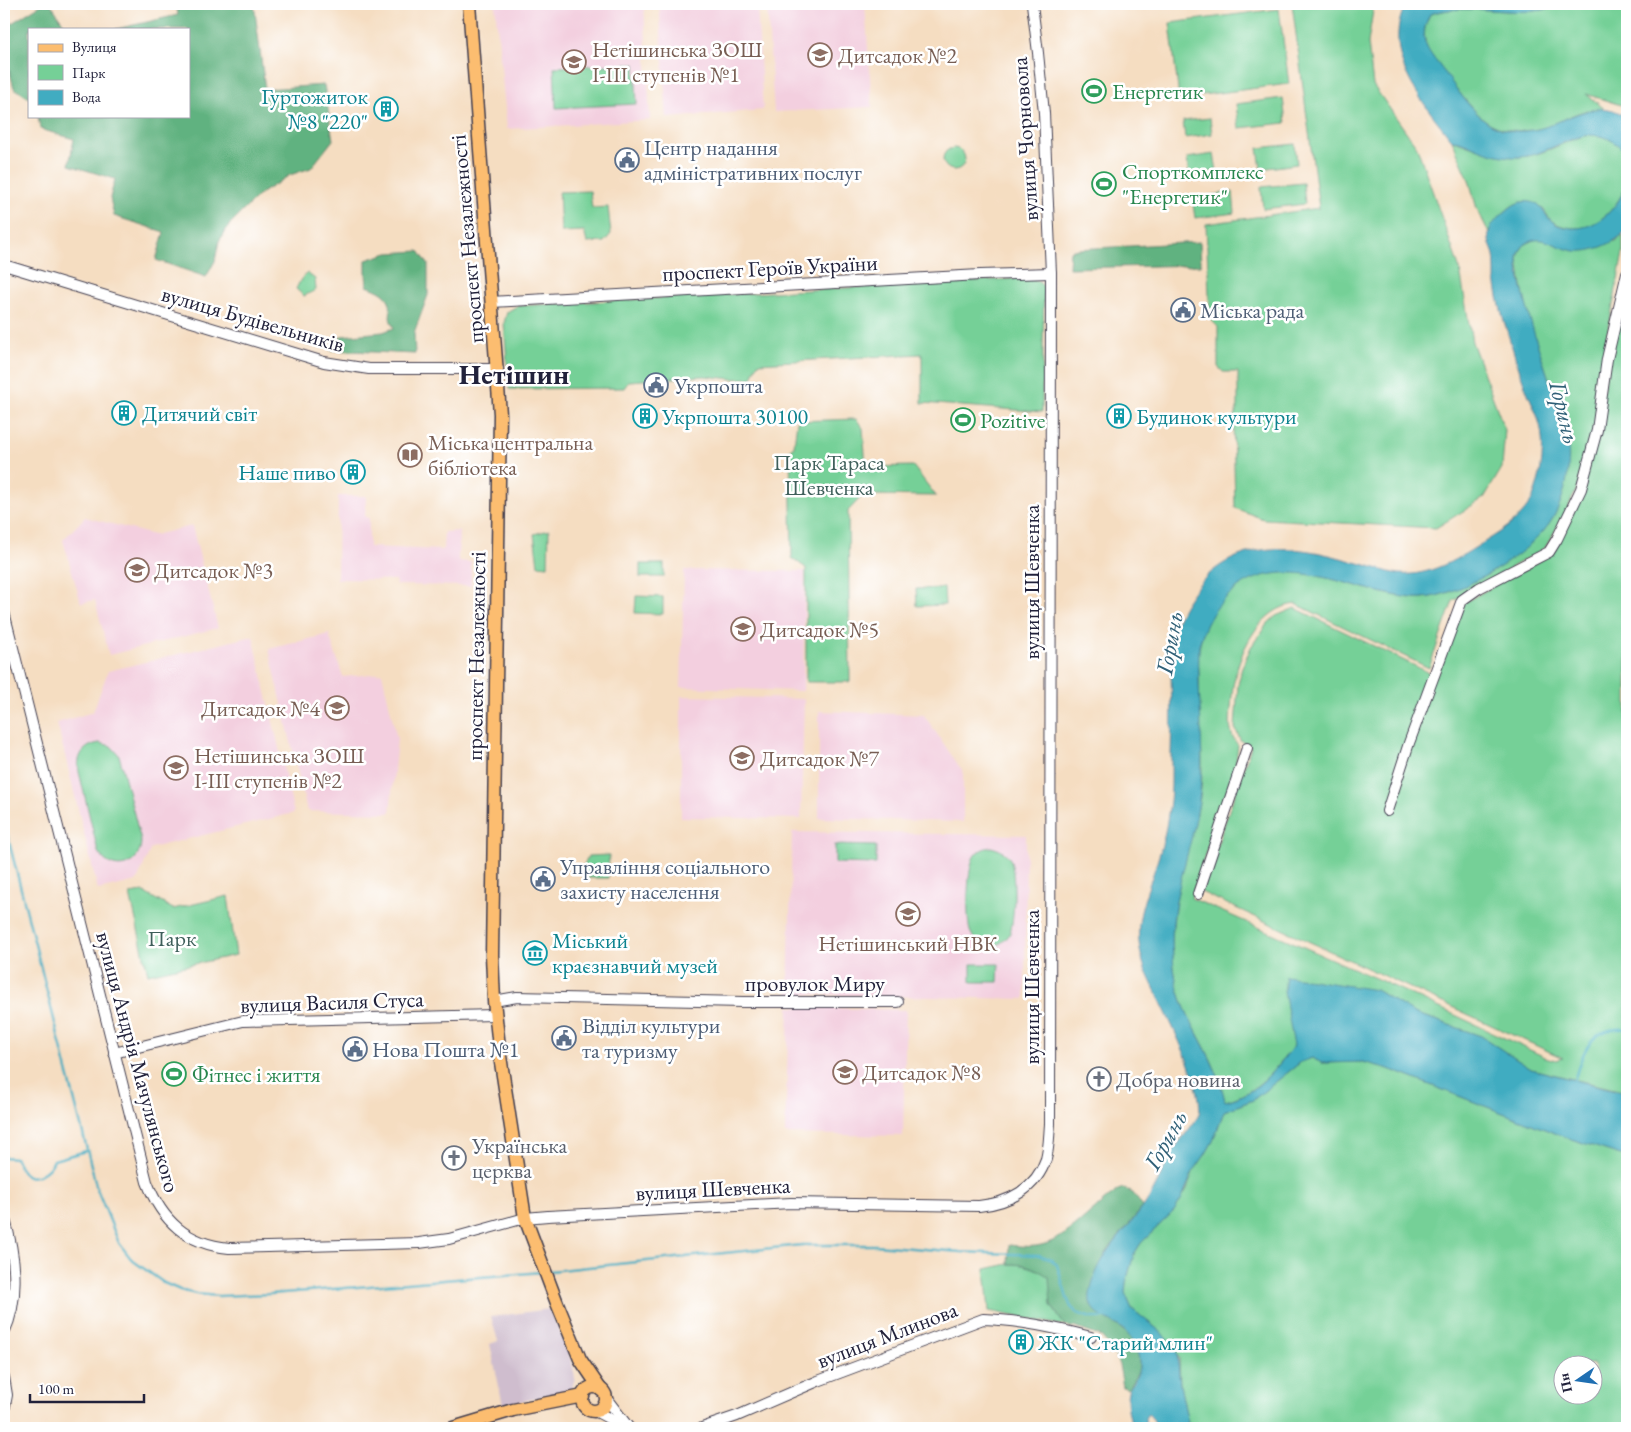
<svg xmlns="http://www.w3.org/2000/svg" width="1631" height="1432" font-family="'EB Garamond',serif">
<style>
.built{fill:#f3cfdf}
.industrial{fill:#cfbdce}
.green{fill:#75d097;stroke:#4c7969;fill-rule:evenodd}
.forest{fill:#60b280;stroke:#416a5e}
.water{fill:#41acc1;stroke:#32677e}
.lines{fill:none;stroke-linecap:round;stroke-linejoin:round}
.stream{stroke:#41acc1;stroke-width:2.5}
.minor-casing{stroke:#423e4f;stroke-width:12}
.major-casing{stroke:#423e4f;stroke-width:15}
.minor{stroke:#fff;stroke-width:10}
.major{stroke:#fcbd6f;stroke-width:12}
.labels{text-anchor:middle;dominant-baseline:central;stroke-width:5;stroke-linejoin:round;paint-order:stroke}
.education-label{font-size:22px;fill:#785e54;stroke:#fff;text-anchor:start}
.leisure-label{font-size:22px;fill:#27864d;stroke:#fff;text-anchor:start}
.culture-label{font-size:22px;fill:#0d838f;stroke:#fff;text-anchor:start}
.street-label{font-size:22px;fill:#22223b;stroke:#fff}
.service-label{font-size:22px;fill:#4e5e75;stroke:#fff;text-anchor:start}
.park-label{font-size:22px;fill:#3f5f5b;stroke:#fff}
.worship-label{font-size:22px;fill:#5b616d;stroke:#fff;text-anchor:start}
.water-label{font-size:24px;font-style:italic;fill:#306077;stroke:#fff}
.district-label{font-size:28px;font-weight:bold;fill:#22223b;stroke:#fff}
</style>
<rect width="100%" height="100%" fill="#fff"/>
<filter id="ink" filterUnits="userSpaceOnUse"><feTurbulence type="fractalNoise" baseFrequency=".02" numOctaves="2"/><feDisplacementMap in="SourceGraphic" scale="10" xChannelSelector="R" yChannelSelector="G"/><feConvolveMatrix kernelMatrix="1 2 1 2 8 2 1 2 1" color-interpolation-filters="sRGB"/></filter>
<filter id="wash" filterUnits="userSpaceOnUse"><feTurbulence type="fractalNoise" baseFrequency=".0096" numOctaves="4" result="noise"/><feDisplacementMap in="SourceGraphic" scale="20" xChannelSelector="R" yChannelSelector="G"/><feGaussianBlur stdDeviation="1.12" result="paint"/><feColorMatrix in="noise" values="0 0 0 0 0 0 0 0 0 0 0 0 0 0 0 0 0 1.4 0 .05"/><feComposite in="paint" operator="in"/></filter>
<g filter="url(#wash)">
<rect width="100%" height="100%" fill="#f5ddc1"/>
<g class="built">
<path d="M495,4H644L650,120L507,129Z"/>
<path d="M659,4H757L763,110L667,118Z"/>
<path d="M767,4H865L872,107L774,112Z"/>
<path d="M338,496H366L365,517L369,518V547L443,550L444,532L459,531L458,561L471,562V586L396,585L395,580L337,579Z"/>
<path d="M85,517L154,535L192,526L218,628L109,655L95,600L81,603L63,540Z"/>
<path d="M684,570L805,571L803,691L681,687Z"/>
<path d="M329,634L343,677L382,673L397,739L390,813L307,811L269,649Z"/>
<path d="M253,636L294,813L151,848L137,881L98,890L57,723L93,712L108,671Z"/>
<path d="M681,696L804,699L801,819L681,817Z"/>
<path d="M819,711L924,715L963,772V822L819,818Z"/>
<path d="M792,832L1026,835L1025,999L788,994Z"/>
<path d="M789,1007L906,1010L903,1136L785,1134Z"/>
</g>
<path class="industrial" d="M549,1309L563,1339L572,1363L575,1378L572,1388L562,1393L503,1405L490,1344L498,1341L491,1317Z"/>
<g class="green">
<path d="M1292,4H1374L1368,43L1373,85L1417,147L1460,270L1472,342L1505,430L1502,468L1484,498L1436,528L1263,519L1235,508L1233,419L1238,406V372H1223L1218,367V327L1210,319L1206,224L1319,208Z"/>
<path d="M1564,4H1627V107L1586,94L1606,110C1601,110 1595,109 1590,110C1574,112 1559,123 1543,128C1526,132 1507,132 1491,124C1473,115 1442,69 1428,51C1423,37 1423,27 1430,14C1474,0 1521,22 1564,4Z"/>
<path d="M1279,9L1289,84L1179,98L1170,23Z"/>
<path d="M635,64L637,104L556,108L554,67Z"/>
<path d="M1283,98L1286,123L1239,128L1236,104Z"/>
<path d="M1210,118L1212,134L1185,138L1183,121Z"/>
<path d="M1591,134C1603,136 1621,141 1626,154C1628,157 1627,162 1627,165C1627,171 1628,179 1626,184C1621,201 1605,220 1589,226C1578,230 1561,228 1552,221C1548,218 1546,212 1543,209C1531,199 1519,200 1508,209C1500,216 1493,224 1489,233L1477,209L1469,180L1452,140C1460,141 1466,145 1474,147C1486,150 1508,157 1520,157C1546,155 1567,139 1591,134Z"/>
<path d="M1295,144L1297,164L1261,169L1258,148Z"/>
<circle cx="954" cy="159" r="11"/>
<path d="M1214,154L1217,171L1189,175L1187,158Z"/>
<path d="M1303,183L1305,204L1263,209L1261,187Z"/>
<path d="M590,191L592,208L608,207L611,234L604,242L587,243L584,231L561,232L559,192Z"/>
<path d="M1233,192L1235,213L1195,218L1192,198Z"/>
<path d="M1623,235V253L1599,377V396L1594,430L1579,484L1565,514L1545,548L1453,601L1429,668L1296,604C1262,607 1241,648 1235,677C1232,687 1232,698 1231,708C1230,723 1228,733 1238,745L1235,771L1214,827L1191,898L1382,981L1545,1057L1556,1060L1563,1058L1201,892L1251,747L1241,741L1235,728L1238,685L1242,667L1251,647L1267,624L1276,616L1295,608L1436,676L1465,602L1551,554L1583,490L1609,360L1627,283V1092L1531,1069L1481,1036L1414,1013L1376,990L1291,1020L1294,1046C1271,1073 1261,1090 1224,1102C1221,1072 1201,1042 1188,1015C1179,997 1174,976 1173,957C1168,902 1191,851 1200,797C1204,771 1201,744 1200,718C1199,698 1200,678 1198,657C1200,635 1209,612 1226,597C1230,593 1235,588 1240,584C1290,552 1360,594 1413,598C1453,602 1533,553 1553,518C1567,492 1571,463 1567,434L1530,322L1522,286L1518,259L1520,251L1525,244L1535,239H1543L1557,245L1616,241Z"/>
<path d="M307,273L315,279L316,290L304,296L296,289L301,279Z"/>
<path d="M1029,278L1038,281L1044,287L1042,412L922,403V354L758,363L752,378L733,379L704,376L629,381L624,388L509,389L504,323L507,312L517,306Z"/>
<path d="M856,419L863,428L866,467L913,466L936,496L863,495L848,511L850,682H806V568L792,558L790,449L794,446L797,421Z"/>
<path d="M549,530L548,566L538,565L534,534Z"/>
<rect x="640" y="564" width="24" height="13"/>
<path d="M944,588L945,605L917,606L916,589Z"/>
<path d="M636,596L663,597V614L635,613Z"/>
<path d="M100,743L111,746L119,755L141,841C141,868 111,875 98,852L79,772C76,756 84,745 100,743Z"/>
<path d="M835,845L876,846V864L835,863Z"/>
<path d="M991,847C999,849 1006,852 1010,859C1016,871 1015,923 1009,935C1005,941 998,946 990,946C980,946 973,939 970,931C966,918 967,865 975,855C979,850 985,848 991,847Z"/>
<path d="M609,855L608,878H584V865L588,856Z"/>
<path d="M143,892L173,909L228,896L236,955L148,974L130,894Z"/>
<path d="M971,964H999L998,982H971Z"/>
<path d="M1312,1058L1322,1063L1363,1062L1386,1068L1568,1138L1627,1157V1428H1189L1180,1385L1179,1358L1161,1332L1132,1309L1125,1293L1126,1282L1134,1254L1141,1243L1174,1211L1187,1189L1193,1172L1205,1155L1213,1141L1224,1111L1253,1100L1301,1062ZM1564,1364H1594V1394H1564Z"/>
<path d="M1008,1264C1027,1264 1034,1267 1050,1277L1051,1305L1065,1326L989,1311L985,1269Z"/>
</g>
<g class="forest">
<path d="M42,4H51L67,29H29V98L14,88L4,51V28Z"/>
<path d="M176,4H254L265,89L324,85L333,140L311,168L290,175L260,194L230,224L219,241L215,261L206,277L156,260L164,232L114,216L110,198L115,179L69,165L74,139L40,129L38,116H189V29H116L178,15Z"/>
<path d="M1200,242L1201,265L1069,268L1070,251L1078,249Z"/>
<path d="M419,251L428,264V295L414,333L415,354L330,350L341,336L383,332L394,328C387,315 392,317 390,305C389,294 377,290 367,286L366,274V260L388,253Z"/>
<path d="M1122,1188L1133,1193L1143,1207L1108,1250L1097,1272L1091,1293L1114,1323L1128,1334L1138,1353L1139,1361V1370L1128,1389L1123,1387L1119,1365L1113,1351L1102,1337L1077,1328L1065,1326L1051,1305L1049,1277C1034,1267 1027,1264 1008,1264L1009,1245C1018,1246 1028,1247 1036,1246C1068,1242 1095,1204 1122,1188Z"/>
</g>
<g class="water">
<path d="M1406,4H1564C1521,22 1473,0 1430,14C1419,37 1424,46 1439,65C1453,83 1470,111 1489,123C1505,133 1528,133 1545,127C1568,119 1605,95 1627,119V156C1624,150 1620,146 1614,142C1583,121 1551,156 1519,157C1507,158 1492,154 1481,150C1471,146 1463,141 1452,140C1422,102 1380,55 1406,4Z"/>
<path d="M1627,182V229C1617,244 1587,255 1570,250C1554,246 1542,234 1527,243C1522,246 1518,253 1518,259C1517,272 1522,287 1525,300C1536,345 1553,389 1567,434C1571,464 1568,491 1553,518C1534,553 1453,602 1413,598C1353,593 1282,546 1229,595C1213,609 1204,626 1199,646C1197,695 1205,745 1200,793C1194,849 1167,900 1173,957C1174,976 1179,997 1188,1015C1202,1044 1219,1070 1225,1101C1258,1094 1274,1070 1294,1046L1284,991L1286,976L1376,990L1414,1013L1481,1036L1531,1069L1627,1093V1157L1568,1138L1386,1068L1363,1062L1322,1063L1312,1058L1301,1062L1253,1100L1224,1111L1213,1141L1205,1155L1193,1172L1181,1200L1174,1211L1141,1243L1134,1254L1126,1282L1125,1293L1132,1309L1161,1332L1177,1352L1180,1385L1189,1428H1157L1152,1418L1148,1414L1145,1418L1146,1428H1132C1130,1416 1125,1404 1128,1391C1129,1387 1132,1385 1134,1381C1142,1368 1140,1356 1133,1342C1130,1337 1126,1331 1121,1328C1108,1318 1087,1315 1090,1294C1095,1261 1118,1239 1138,1214C1153,1195 1162,1172 1173,1151C1178,1142 1197,1121 1199,1114C1206,1085 1158,999 1145,969C1130,925 1144,903 1157,862C1162,847 1166,830 1168,814C1172,795 1171,776 1171,757C1172,721 1172,685 1170,649C1172,631 1178,614 1189,598C1220,550 1267,542 1320,553C1335,556 1351,561 1366,565C1381,569 1395,576 1412,574C1440,571 1463,555 1486,541C1507,528 1527,515 1535,492C1542,473 1545,445 1540,425C1537,413 1531,401 1526,389C1518,367 1511,344 1504,321C1500,308 1497,293 1495,279C1495,271 1495,263 1494,255C1492,248 1487,240 1489,233C1490,225 1500,216 1506,211C1516,202 1524,199 1538,204C1543,209 1546,217 1553,222C1557,226 1565,227 1571,228C1598,230 1620,206 1627,182Z"/>
</g>
<g class="lines">
<g class="stream">
<path d="M4,822L97,1189L119,1243L132,1260L164,1283L180,1290L196,1294L218,1296L271,1294L542,1272"/>
<path d="M1574,1081C1583,1052 1590,1026 1627,1029"/>
<path d="M4,1157L15,1158C18,1162 20,1168 23,1172C33,1184 50,1170 54,1160L86,1151"/>
<path d="M550,1271L802,1245H875L961,1252L1039,1255L1052,1260L1057,1265L1067,1298L1071,1307L1077,1313L1091,1318H1105"/>
</g>
</g>
</g>
<g filter="url(#ink)">
<g class="lines">
<g class="minor-casing">
<g id="minor">
<path d="M4,265L324,362L369,369H498"/>
<path d="M491,302L980,275L1051,273"/>
<path d="M4,612L147,1182C162,1221 187,1244 229,1248L419,1243L449,1239L525,1218L548,1216L791,1203L979,1206C1009,1203 1036,1189 1046,1159C1049,1148 1049,1136 1050,1124L1051,273L1044,113L1038,53L1032,4"/>
<path d="M1387,811L1409,743L1462,600L1479,588L1549,552L1557,539L1581,489L1597,430L1607,359L1627,273"/>
<path d="M1198,894L1247,748"/>
<path d="M494,1001L517,997L743,1002H898"/>
<path d="M114,1053L243,1021L495,1015"/>
<path d="M4,1216C15,1254 21,1296 4,1333"/>
<path d="M4,1377L7,1395L4,1411"/>
<path d="M606,1398L629,1428"/>
<path d="M595,1411L627,1428"/>
<path d="M702,1428L737,1416L818,1381L983,1319C1020,1320 1055,1328 1091,1337"/>
</g>
</g>
<g class="major-casing">
<g id="major">
<path d="M469,4L500,414L492,955L494,1001L500,1056L525,1218L557,1303L580,1359L601,1390"/>
<circle cx="594" cy="1399" r="12"/>
<path d="M453,1428L513,1410L583,1396"/>
</g>
</g>
<use href="#minor" class="minor"/>
<use href="#major" class="major"/>
</g>
</g>
<defs>
<g id="school-ring" transform="scale(1.25)"><circle r="9.5" fill="#fff" stroke="#8d6e63" stroke-width="1.5"/><path d="M0-5L7-2L0 1L-7-2ZM-4 1L0 2.5L4 1V4Q0 6-4 4Z" fill="#8d6e63"/></g>
<g id="stadium-ring" transform="scale(1.25)"><circle r="9.5" fill="#fff" stroke="#2e9e5b" stroke-width="1.5"/><path d="M0-5a6.5 5 0 1 0 0 10a6.5 5 0 1 0 0-10ZM-3.5-1.8h7v3.6h-7Z" fill="#2e9e5b"/></g>
<g id="building-ring" transform="scale(1.25)"><circle r="9.5" fill="#fff" stroke="#0f9aa8" stroke-width="1.5"/><path d="M-4-6H4V6H1V3H-1V6H-4ZM-2.5-4.3h1.7v1.8h-1.7ZM.8-4.3h1.7v1.8H.8ZM-2.5-1h1.7V.8h-1.7ZM.8-1h1.7V.8H.8Z" fill="#0f9aa8"/></g>
<g id="civic-ring" transform="scale(1.25)"><circle r="9.5" fill="#fff" stroke="#5c6f8a" stroke-width="1.5"/><path d="M-.6-6.5H3V-4.5H.6V-3L4-1V1h2V6H-6V1h2V-1L-.6-3ZM-1.2 2.5V6h2.4V2.5Z" fill="#5c6f8a"/></g>
<g id="library-ring" transform="scale(1.25)"><circle r="9.5" fill="#fff" stroke="#8d6e63" stroke-width="1.5"/><path d="M-6-4Q-3-5.5-.7-3.5V5Q-3 3-6 4ZM6-4Q3-5.5 .7-3.5V5Q3 3 6 4Z" fill="#8d6e63"/></g>
<g id="museum-ring" transform="scale(1.25)"><circle r="9.5" fill="#fff" stroke="#0f9aa8" stroke-width="1.5"/><path d="M0-6L6-3V-2H-6V-3ZM-5-1h2V3h-2ZM-1-1h2V3h-2ZM3-1h2V3H3ZM-6 4H6V6H-6Z" fill="#0f9aa8"/></g>
<g id="church-ring" transform="scale(1.25)"><circle r="9.5" fill="#fff" stroke="#6b7280" stroke-width="1.5"/><path d="M-1.2-6h2.4v3.5h3.3v2.4h-3.3V6h-2.4V-.1h-3.3v-2.4h3.3Z" fill="#6b7280"/></g>
</defs>
<g fill-rule="evenodd">
<use href="#school-ring" x="820" y="55"/>
<use href="#school-ring" x="574" y="62"/>
<use href="#stadium-ring" x="1094" y="91"/>
<use href="#building-ring" x="386" y="109"/>
<use href="#civic-ring" x="627" y="160"/>
<use href="#stadium-ring" x="1104" y="184"/>
<use href="#civic-ring" x="1183" y="310"/>
<use href="#civic-ring" x="656" y="385"/>
<use href="#building-ring" x="124" y="413"/>
<use href="#building-ring" x="645" y="416"/>
<use href="#building-ring" x="1119" y="416"/>
<use href="#stadium-ring" x="963" y="420"/>
<use href="#library-ring" x="410" y="455"/>
<use href="#building-ring" x="353" y="472"/>
<use href="#school-ring" x="137" y="570"/>
<use href="#school-ring" x="743" y="629"/>
<use href="#school-ring" x="337" y="708"/>
<use href="#school-ring" x="742" y="758"/>
<use href="#school-ring" x="176" y="768"/>
<use href="#civic-ring" x="543" y="879"/>
<use href="#school-ring" x="908" y="914"/>
<use href="#museum-ring" x="535" y="953"/>
<use href="#civic-ring" x="564" y="1038"/>
<use href="#civic-ring" x="355" y="1049"/>
<use href="#school-ring" x="845" y="1072"/>
<use href="#stadium-ring" x="174" y="1074"/>
<use href="#church-ring" x="1099" y="1079"/>
<use href="#church-ring" x="454" y="1158"/>
<use href="#building-ring" x="1021" y="1342"/>
</g>
<g class="labels">
<g class="education-label">
<text x="592" y="49">Нетішинська ЗОШ<tspan x="592" dy="25">І-ІІІ ступенів №1</tspan></text>
<text x="838" y="55">Дитсадок №2</text>
<text x="428" y="442">Міська центральна<tspan x="428" dy="25">бібліотека</tspan></text>
<text x="154" y="570">Дитсадок №3</text>
<text x="760" y="629">Дитсадок №5</text>
<text x="320" y="708" text-anchor="end">Дитсадок №4</text>
<text x="194" y="755">Нетішинська ЗОШ<tspan x="194" dy="25">І-ІІІ ступенів №2</tspan></text>
<text x="760" y="758">Дитсадок №7</text>
<text x="908" y="943" text-anchor="middle">Нетішинський НВК</text>
<text x="862" y="1072">Дитсадок №8</text>
</g>
<g class="leisure-label">
<text x="1112" y="91">Енергетик</text>
<text x="1122" y="171">Спорткомплекс<tspan x="1122" dy="25">"Енергетик"</tspan></text>
<text x="980" y="420">Pozitive</text>
<text x="192" y="1074">Фітнес і життя</text>
</g>
<g class="culture-label">
<text x="368" y="96" text-anchor="end">Гуртожиток<tspan x="368" dy="25">№8 "220"</tspan></text>
<text x="142" y="413">Дитячий світ</text>
<text x="662" y="416">Укрпошта 30100</text>
<text x="1136" y="416">Будинок культури</text>
<text x="336" y="472" text-anchor="end">Наше пиво</text>
<text x="552" y="940">Міський<tspan x="552" dy="25">краєзнавчий музей</tspan></text>
<text x="1038" y="1342">ЖК "Старий млин"</text>
</g>
<g class="street-label">
<text transform="translate(1025 139) rotate(-94)">вулиця Чорновола</text>
<text transform="translate(467 239) rotate(-95)">проспект Незалежності</text>
<text transform="translate(770 268) rotate(-3)">проспект Героїв України</text>
<text transform="translate(253 319) rotate(16)">вулиця Будівельників</text>
<text transform="translate(1031 582) rotate(-90)">вулиця Шевченка</text>
<text transform="translate(476 656) rotate(-89)">проспект Незалежності</text>
<text x="815" y="983">провулок Миру</text>
<text transform="translate(1031 987) rotate(-90)">вулиця Шевченка</text>
<text transform="translate(332 1002) rotate(-2)">вулиця Василя Стуса</text>
<text transform="translate(138 1062) rotate(75)">вулиця Андрія Мачулянського</text>
<text transform="translate(713 1189) rotate(-3)">вулиця Шевченка</text>
<text transform="translate(887 1335) rotate(-21)">вулиця Млинова</text>
</g>
<g class="service-label">
<text x="644" y="147">Центр надання<tspan x="644" dy="25">адміністративних послуг</tspan></text>
<text x="1200" y="310">Міська рада</text>
<text x="674" y="385">Укрпошта</text>
<text x="560" y="866">Управління соціального<tspan x="560" dy="25">захисту населення</tspan></text>
<text x="582" y="1025">Відділ культури<tspan x="582" dy="25">та туризму</tspan></text>
<text x="372" y="1049">Нова Пошта №1</text>
</g>
<g class="park-label">
<text x="829" y="462">Парк Тараса<tspan x="829" dy="25">Шевченка</tspan></text>
<text x="172" y="938">Парк</text>
</g>
<g class="worship-label">
<text x="1116" y="1079">Добра новина</text>
<text x="472" y="1145">Українська<tspan x="472" dy="25">церква</tspan></text>
</g>
<g class="water-label">
<text transform="translate(1565 412) rotate(76)">Горинь</text>
<text transform="translate(1169 643) rotate(-80)">Горинь</text>
<text transform="translate(1165 1140) rotate(-61)">Горинь</text>
</g>
<g class="district-label">
<text x="514" y="374">Нетішин</text>
</g>
</g>
<rect width="1631" height="1432" fill="none" stroke="#fff" stroke-width="20"/>
<rect x="28" y="28" width="162" height="90" fill="#ffffff" stroke="#a7a7b1"/>
<rect x="38" y="44" width="25" height="8" fill="#fcbd6f" stroke="#a7a7b1"/>
<text x="72" y="52" font-size="15" fill="#22223b">Вулиця</text>
<rect x="38" y="65" width="25" height="15" fill="#75d097" stroke="#a7a7b1"/>
<text x="72" y="78" font-size="15" fill="#22223b">Парк</text>
<rect x="38" y="90" width="25" height="15" fill="#41acc1" stroke="#a7a7b1"/>
<text x="72" y="102" font-size="15" fill="#22223b">Вода</text>
<g transform="translate(1578 1380) rotate(257)"><circle r="24" fill="#ffffff" stroke="#a7a7b1"/>
<path d="M0-4L9 19L0 12L-9 19Z" fill="#1f6fb2"/>
<text y="-8" font-size="14" font-weight="bold" text-anchor="middle" fill="#22223b">Пн</text>
</g>
<path d="M30 1394v8h114v-8" fill="none" stroke="#22223b" stroke-width="2.5"/>
<text x="38" y="1394" font-size="15" fill="#22223b" stroke="#ffffff" stroke-width="4" paint-order="stroke">100 m</text>
</svg>
